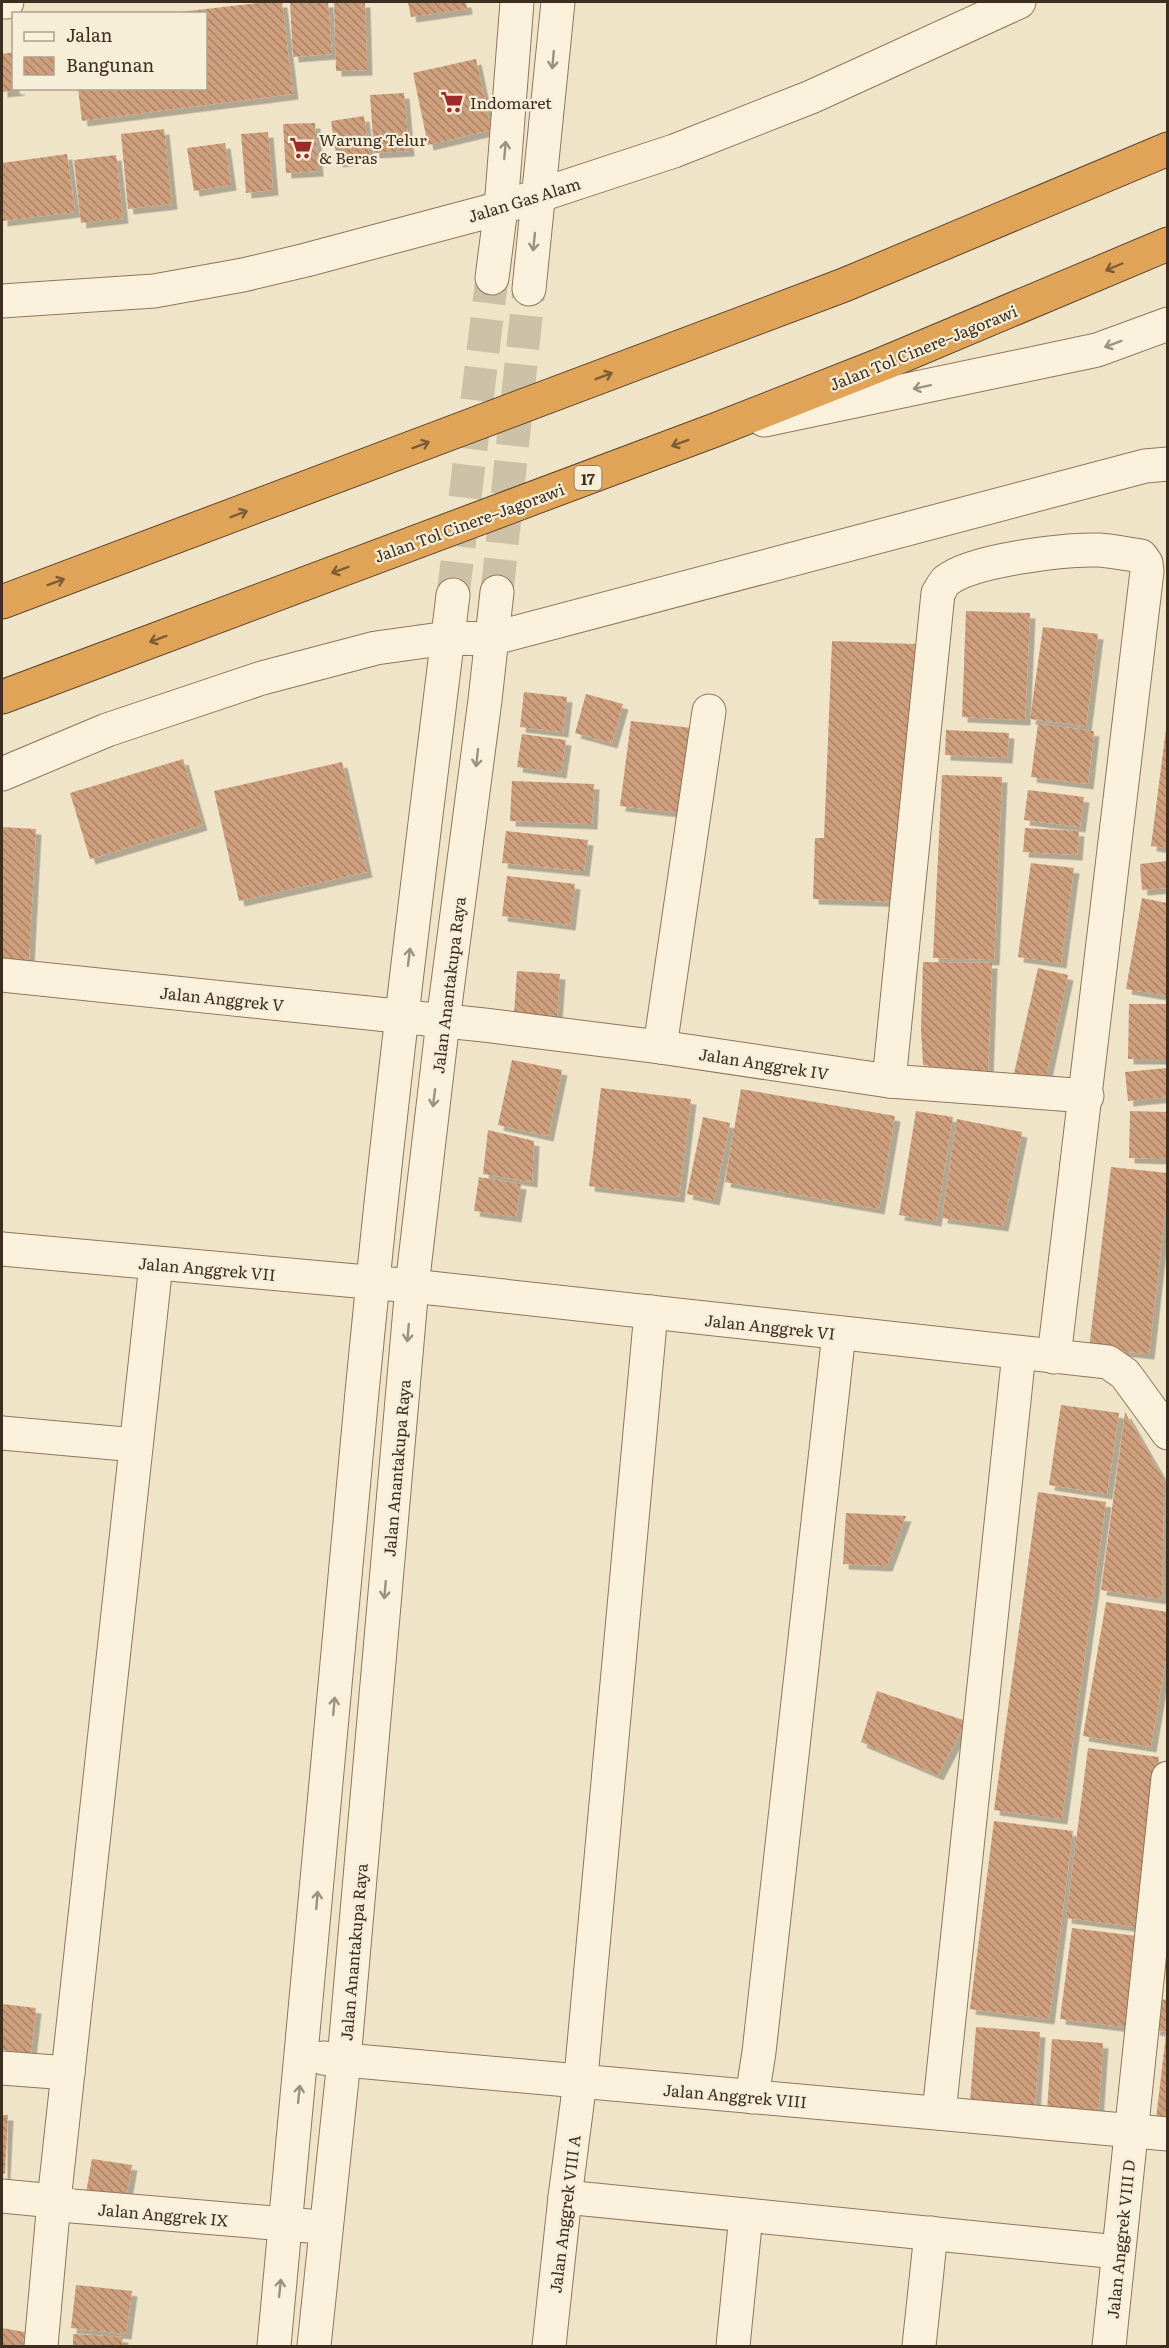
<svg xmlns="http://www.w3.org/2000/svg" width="1169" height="2348" font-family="Literata,serif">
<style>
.building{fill:url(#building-back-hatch);filter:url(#shadow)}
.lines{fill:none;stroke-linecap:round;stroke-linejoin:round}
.minor-tunnel{stroke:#ccc0a6;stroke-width:33;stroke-dasharray:33 16;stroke-linecap:butt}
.minor-casing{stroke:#8d765c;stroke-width:35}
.highway-casing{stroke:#5b4430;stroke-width:35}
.minor{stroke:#faf1dc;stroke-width:33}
.highway{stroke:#e0a458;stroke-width:33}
.oneway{stroke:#9c907e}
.oneway2{stroke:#7e5d36}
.labels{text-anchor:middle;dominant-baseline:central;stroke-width:4.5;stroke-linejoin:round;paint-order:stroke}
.shield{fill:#f7eed8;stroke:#756857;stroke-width:1.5}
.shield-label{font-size:15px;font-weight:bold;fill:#3d2e20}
.poi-label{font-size:16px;fill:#3d2e20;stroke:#f7eed8;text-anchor:start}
.street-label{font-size:16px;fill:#3d2e20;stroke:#f7eed8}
</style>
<defs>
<pattern id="building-back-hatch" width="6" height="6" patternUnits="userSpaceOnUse" patternTransform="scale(1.5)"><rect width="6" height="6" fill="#cf9f7d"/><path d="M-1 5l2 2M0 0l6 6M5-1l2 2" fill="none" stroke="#a98266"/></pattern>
<filter id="shadow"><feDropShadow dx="5.5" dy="5.5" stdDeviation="0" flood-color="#0004"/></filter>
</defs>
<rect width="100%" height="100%" fill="#f0e4c8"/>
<g class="building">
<path d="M266,2H282L293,94L82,121L78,88H206V14L180,12Z"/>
<path d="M290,2H328L332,54L293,57Z"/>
<path d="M334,2H365L367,70L336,71Z"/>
<path d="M408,2H466L467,9L411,17Z"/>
<path d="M14,52V88L21,90L2,92V54Z"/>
<path d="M476,59L491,130L428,145L413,73Z"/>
<path d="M404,93L409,151L374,153L370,95Z"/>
<path d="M364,116L370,158L337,162L331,121Z"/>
<path d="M315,123L318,171L286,173L283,124Z"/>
<path d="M164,129L172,204L128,209L121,134Z"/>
<path d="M268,132L273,190L246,193L241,134Z"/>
<path d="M225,143L231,185L194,191L187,148Z"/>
<path d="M67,154L75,212L2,221V163Z"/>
<path d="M116,155L123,218L81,223L74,160Z"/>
<path d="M966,611L1030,613L1025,720L962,717Z"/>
<path d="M1043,627L1098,634L1086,726L1030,719Z"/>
<path d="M832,641L915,644L906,902L813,899L815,838H824Z"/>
<path d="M524,692L567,697L563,732L520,727Z"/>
<path d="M586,694L623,704L612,743L575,733Z"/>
<path d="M631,721L701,729L691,814L620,806Z"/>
<path d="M1038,724L1094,731L1088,784L1031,777Z"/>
<path d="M1166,729H1167V848L1151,846Z"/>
<path d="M946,730L1009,733L1007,758L945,755Z"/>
<path d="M522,734L566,740L561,773L517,767Z"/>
<path d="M183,759L202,825L90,859L70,793Z"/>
<path d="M342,762L367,872L239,901L214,791Z"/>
<path d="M942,775L1002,777L994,960L933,958Z"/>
<path d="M512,781L594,784L592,824L510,821Z"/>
<path d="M1028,790L1084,797L1080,827L1024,820Z"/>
<path d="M2,827L36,829L29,960L2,959Z"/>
<path d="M1025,828L1079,831L1077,855L1023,852Z"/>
<path d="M506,831L588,840L584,871L502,863Z"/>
<path d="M1167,861V888L1142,890L1140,864Z"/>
<path d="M1031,863L1074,868L1061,963L1018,957Z"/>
<path d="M507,876L575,884L570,925L502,916Z"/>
<path d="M1142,898L1167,903V996L1126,989Z"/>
<path d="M923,962L992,963L988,1074L923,1065L921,1029Z"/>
<path d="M1038,968L1068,975L1045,1082L1013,1078Z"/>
<path d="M517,971L560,974L557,1016L514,1013Z"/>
<path d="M1129,1004H1167V1059H1128Z"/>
<path d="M512,1060L562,1070L548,1136L498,1125Z"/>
<path d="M1167,1068V1097L1128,1101L1125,1072Z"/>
<path d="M601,1088L691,1099L679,1197L589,1186Z"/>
<path d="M741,1089L895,1116L879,1209L725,1182Z"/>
<path d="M916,1111L953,1117L936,1221L899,1215Z"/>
<path d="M1130,1111L1167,1112V1159L1129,1158Z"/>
<path d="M703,1117L730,1123L714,1200L687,1194Z"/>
<path d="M957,1119L1022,1132L1003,1226L942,1218Z"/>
<path d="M488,1130L534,1141L532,1182L483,1174Z"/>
<path d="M1111,1167L1167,1173V1194L1149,1354L1089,1348Z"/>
<path d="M479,1177L521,1184L516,1217L474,1211Z"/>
<path d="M1061,1405L1119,1413L1107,1494L1049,1485Z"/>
<path d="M1125,1412L1164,1480L1162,1599L1101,1590Z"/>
<path d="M1038,1492L1106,1502L1062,1819L994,1810Z"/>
<path d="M846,1513L906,1516L887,1566L843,1564Z"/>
<path d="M1106,1602L1167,1612V1652L1151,1747L1083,1736Z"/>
<path d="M877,1691L966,1721L938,1775L861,1742Z"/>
<path d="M1088,1748L1159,1757L1136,1927L1066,1918Z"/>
<path d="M994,1821L1073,1831L1049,2019L970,2009Z"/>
<path d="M1072,1928L1137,1936L1125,2027L1060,2019Z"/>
<path d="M1160,1999L1167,2000V2032L1154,2030Z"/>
<path d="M2,2004L36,2008L31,2053L2,2050Z"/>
<path d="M976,2027L1040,2032L1035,2107L970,2102Z"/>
<path d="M1166,2034H1167V2128L1155,2127Z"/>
<path d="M1052,2039L1103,2043L1098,2115L1047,2111Z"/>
<path d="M2,2115H8L5,2174L2,2173Z"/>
<path d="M92,2159L132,2165L126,2198L86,2193Z"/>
<path d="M76,2285L132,2291L126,2334L71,2328Z"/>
<path d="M2,2328L25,2332L22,2346H2Z"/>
<path d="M73,2334L123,2337L122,2346H73Z"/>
</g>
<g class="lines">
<g class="minor-tunnel">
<path d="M497,592L529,289"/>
<path d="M453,595L492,278"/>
</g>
<g class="minor-casing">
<g id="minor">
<path d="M2,2H7"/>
<path d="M492,278L501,208L517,2"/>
<path d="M529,289L558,2"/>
<path d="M2,301L154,291L243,275L306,260L501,208L674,151L811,97L1019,2"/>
<path d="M764,420L1097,350L1168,324"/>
<path d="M2,774L107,730L262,678L376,648L448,638L491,639L1145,466L1168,464"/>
<path d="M2,975L484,1025L660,1047L889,1081L1087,1096"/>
<path d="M660,1047L709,711"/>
<path d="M889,1081L938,593C941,589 943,584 946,581C971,560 1066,549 1099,550C1113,551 1127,554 1141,556L1146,563L1147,571L1054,1357"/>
<path d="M2,1249L412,1286L1108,1362L1125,1374L1168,1433"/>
<path d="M2,1433L136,1445"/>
<path d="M323,2058L1168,2134"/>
<path d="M2,2068L68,2073"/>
<path d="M752,2097L759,2052L839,1333"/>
<path d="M939,2113L1019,1353"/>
<path d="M2,2196L54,2201L72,2206L309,2226"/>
<path d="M565,2197L1118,2252"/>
<path d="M41,2346L54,2201L156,1264"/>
<path d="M274,2346C310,1992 337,1636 373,1281C396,1052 425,824 453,595"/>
<path d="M314,2346L344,2060L412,1286L443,1021L485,700L497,592"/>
<path d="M549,2346L565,2197L582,2066L651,1312"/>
<path d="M733,2346L746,2215"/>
<path d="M919,2346L931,2233"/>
<path d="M1109,2346L1168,1778"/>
</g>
</g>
<g class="highway-casing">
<g id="highway">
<path d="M2,602L844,285L1168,149"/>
<path d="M2,697L715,430L885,363L1168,244"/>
</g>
</g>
<use href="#minor" class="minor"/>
<use href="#highway" class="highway"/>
</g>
<defs><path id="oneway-shaft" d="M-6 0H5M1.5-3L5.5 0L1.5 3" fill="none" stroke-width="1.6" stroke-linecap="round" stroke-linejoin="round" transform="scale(1.5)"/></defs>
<g class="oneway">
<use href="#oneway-shaft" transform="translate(553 60) rotate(95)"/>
<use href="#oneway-shaft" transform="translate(505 150) rotate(-85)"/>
<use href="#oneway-shaft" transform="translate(534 242) rotate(96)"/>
<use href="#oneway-shaft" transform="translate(1113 344) rotate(160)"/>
<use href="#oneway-shaft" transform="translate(922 387) rotate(168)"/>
<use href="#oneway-shaft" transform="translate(477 758) rotate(97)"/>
<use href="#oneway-shaft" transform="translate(409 957) rotate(-83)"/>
<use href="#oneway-shaft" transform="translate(434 1098) rotate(97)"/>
<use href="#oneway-shaft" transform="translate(408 1333) rotate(95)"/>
<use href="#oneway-shaft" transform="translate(385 1590) rotate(95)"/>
<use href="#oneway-shaft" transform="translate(334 1706) rotate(-85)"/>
<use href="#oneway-shaft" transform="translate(317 1900) rotate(-85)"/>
<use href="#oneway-shaft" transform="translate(299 2094) rotate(-84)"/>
<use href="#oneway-shaft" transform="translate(280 2288) rotate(-84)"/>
</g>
<g class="oneway2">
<use href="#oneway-shaft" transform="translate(1114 267) rotate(157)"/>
<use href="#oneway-shaft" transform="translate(604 376) rotate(-21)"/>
<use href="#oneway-shaft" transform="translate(680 443) rotate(160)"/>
<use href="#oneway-shaft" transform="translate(421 445) rotate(-21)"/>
<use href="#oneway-shaft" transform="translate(239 514) rotate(-21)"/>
<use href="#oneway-shaft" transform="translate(340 570) rotate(160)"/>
<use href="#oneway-shaft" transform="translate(56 582) rotate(-20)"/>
<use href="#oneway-shaft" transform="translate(158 639) rotate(160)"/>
</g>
<defs>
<g id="supermarket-bare" transform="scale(1.8)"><path d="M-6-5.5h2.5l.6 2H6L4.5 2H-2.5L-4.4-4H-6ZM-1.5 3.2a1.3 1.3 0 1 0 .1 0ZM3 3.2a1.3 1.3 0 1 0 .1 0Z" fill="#9e2a2b" stroke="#f7eed8" stroke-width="2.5" paint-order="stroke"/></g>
</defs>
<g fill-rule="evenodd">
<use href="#supermarket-bare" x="452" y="102"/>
<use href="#supermarket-bare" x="301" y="148"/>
</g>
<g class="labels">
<rect class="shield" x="574.5" y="466" width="27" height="24" rx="4.5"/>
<g class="shield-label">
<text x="588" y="478">17</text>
</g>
<g class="poi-label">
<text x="470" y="102">Indomaret</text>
<text x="319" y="139">Warung Telur<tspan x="319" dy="18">&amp; Beras</tspan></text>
</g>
<g class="street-label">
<text transform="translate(524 199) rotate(-17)">Jalan Gas Alam</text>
<text transform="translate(923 347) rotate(-22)">Jalan Tol Cinere–Jagorawi</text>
<text transform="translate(469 522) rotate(-20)">Jalan Tol Cinere–Jagorawi</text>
<text transform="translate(448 985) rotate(-83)">Jalan Anantakupa Raya</text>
<text transform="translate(222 998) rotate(6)">Jalan Anggrek V</text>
<text transform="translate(764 1063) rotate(9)">Jalan Anggrek IV</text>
<text transform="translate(207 1268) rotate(5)">Jalan Anggrek VII</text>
<text transform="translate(770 1326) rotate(6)">Jalan Anggrek VI</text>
<text transform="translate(396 1468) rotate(-85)">Jalan Anantakupa Raya</text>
<text transform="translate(353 1952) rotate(-85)">Jalan Anantakupa Raya</text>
<text transform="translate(735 2095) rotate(5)">Jalan Anggrek VIII</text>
<text transform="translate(163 2214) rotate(5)">Jalan Anggrek IX</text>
<text transform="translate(564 2214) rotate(-83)">Jalan Anggrek VIII A</text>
<text transform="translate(1120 2239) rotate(-84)">Jalan Anggrek VIII D</text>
</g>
</g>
<rect width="1169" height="2348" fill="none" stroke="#3d2e20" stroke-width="6"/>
<rect x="12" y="12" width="195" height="78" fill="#f7eed8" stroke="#ada18e" stroke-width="1.5"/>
<rect x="24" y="32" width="30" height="9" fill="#faf1dc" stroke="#ada18e" stroke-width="1.5"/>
<text x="66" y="42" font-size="18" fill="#3d2e20">Jalan</text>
<rect x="24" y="57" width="30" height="18" fill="url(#building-back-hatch)" stroke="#ada18e" stroke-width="1.5"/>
<text x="66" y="72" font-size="18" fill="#3d2e20">Bangunan</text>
</svg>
